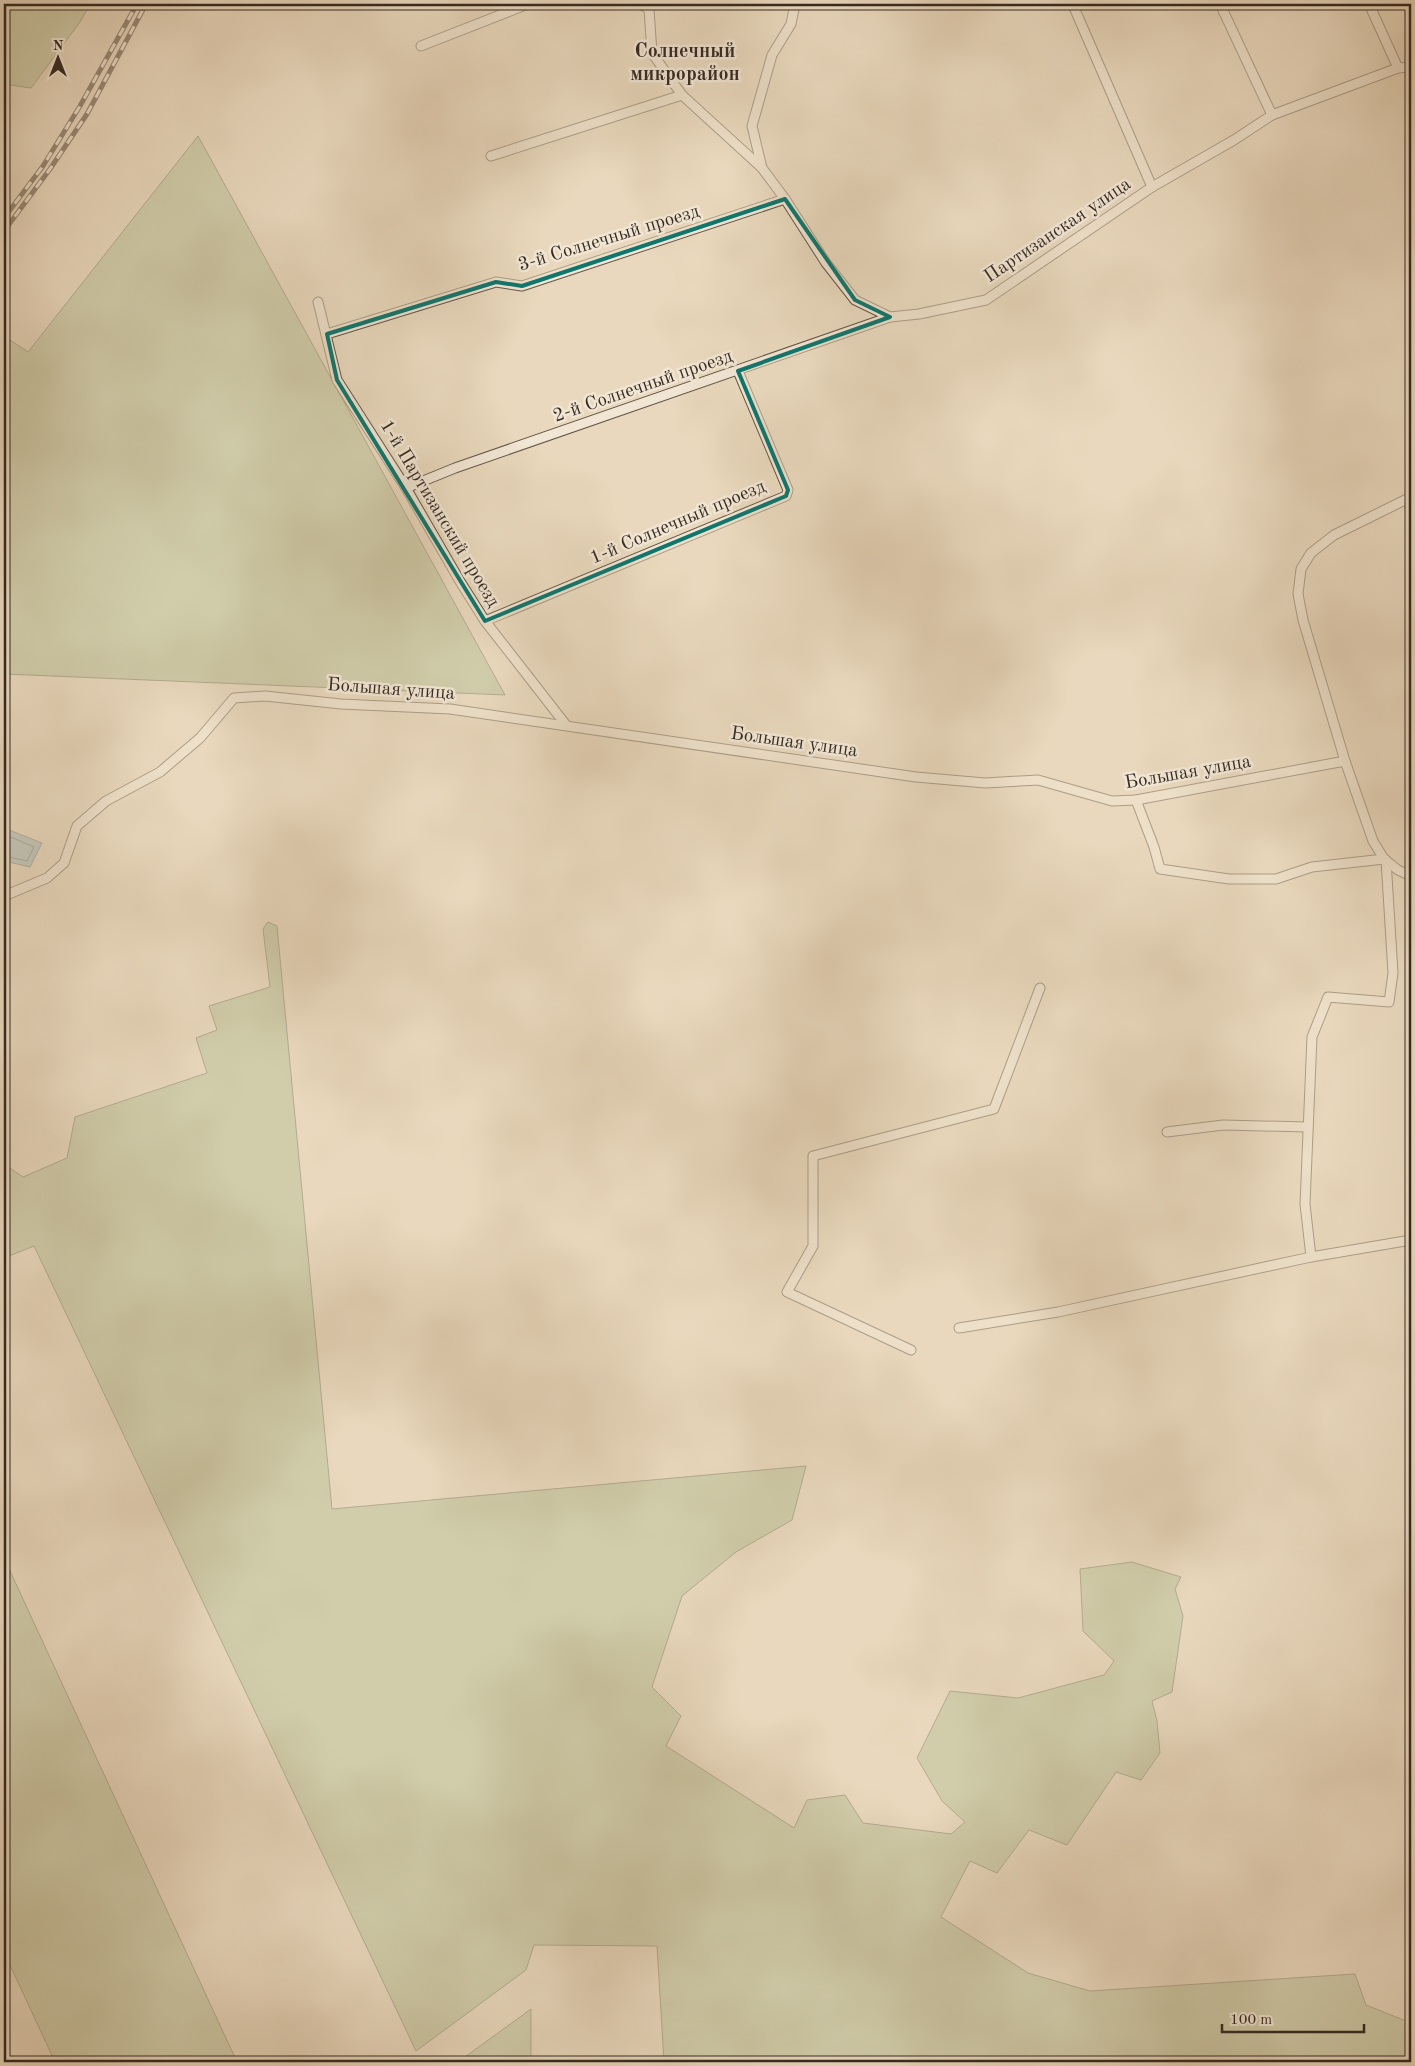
<svg xmlns="http://www.w3.org/2000/svg" width="1415" height="2066" font-family="'Old Standard TT',serif">
<style>
.green{fill:#b3bf94;stroke:#74745b}
.water{fill:#9cb7bc;stroke:#737f7e}
.lines{fill:none;stroke-linecap:round;stroke-linejoin:round}
.shore{stroke:#69706f;stroke-width:1}
.street-casing{stroke:#635649;stroke-width:11}
.street{stroke:#f1e6d4;stroke-width:9}
.rail-casing{stroke:#362a22;stroke-width:5}
.rail{stroke:#f1e6d4;stroke-width:3;stroke-dasharray:9;stroke-linecap:butt}
.marked{fill:none;stroke:#0f766e;stroke-width:4;stroke-linejoin:round}
.labels{text-anchor:middle;dominant-baseline:central;stroke-width:5;stroke-linejoin:round;paint-order:stroke}
.street-label{font-size:19px;fill:#362a22;stroke:#f1e6d4}
.neighbourhood-label{font-size:20px;font-weight:bold;fill:#362a22;stroke:#f1e6d4}
</style>
<rect width="100%" height="100%" fill="#e9d8bd"/>
<filter id="stains"><feTurbulence type="fractalNoise" baseFrequency=".004" numOctaves="4"/><feColorMatrix values="0 0 0 0 .2 0 0 0 0 .09 0 0 0 0 .02 0 0 0 .5 -.17"/></filter>
<radialGradient id="worn" r=".72"><stop offset=".6" stop-color="#630" stop-opacity="0"/><stop offset="1" stop-color="#630" stop-opacity=".3"/></radialGradient>
<g class="green">
<path d="M4,4H90L80,22L31,88L4,84Z"/>
<path d="M198,136L505,695L4,674V336L28,352Z"/>
<path d="M268,922L277,926L332,1509L806,1466L792,1520L736,1552L682,1596L652,1687L681,1716L666,1746L794,1828L807,1800L845,1795L863,1823L951,1834L965,1822L942,1801L917,1758L950,1691L1018,1698L1104,1675L1114,1661L1083,1631L1080,1569L1132,1562L1181,1577L1175,1589L1183,1616L1172,1692L1152,1701L1157,1721L1160,1753L1141,1780L1116,1772L1067,1845L1029,1830L997,1873L970,1861L941,1917L1028,1973L1090,1991L1355,1974L1366,2005L1411,2023V2062H664L657,1946L534,1945L526,1970L416,2051L34,1246L4,1258V1164L23,1177L67,1158L75,1117L207,1073L196,1038L217,1030L209,1006L270,987L263,929Z"/>
<path d="M4,1558L237,2062H55L4,1952Z"/>
<path d="M531,2009V2062H458Z"/>
</g>
<path class="water" d="M4,828L42,843L30,867L4,861Z"/>
<g class="lines">
<path class="shore" d="M4,834L34,847L27,861L4,856"/>
<g class="street-casing">
<g id="street">
<path d="M640,4L649,9"/>
<path d="M650,4L649,9L652,53L682,95L762,168"/>
<path d="M795,4L791,24L772,55L752,126L762,168L785,199L826,263L855,300L890,317L919,314L986,300L1152,187L1234,140L1272,115L1398,68L1411,67"/>
<path d="M1074,4L1073,5L1152,187"/>
<path d="M1220,4L1272,115"/>
<path d="M1369,4L1398,68"/>
<path d="M421,46L528,4"/>
<path d="M491,156L682,95"/>
<path d="M318,302L337,380L406,488L461,583L485,621L566,725"/>
<path d="M327,334L496,282L522,286L785,199"/>
<path d="M406,488L455,468L890,317"/>
<path d="M1411,497L1334,535L1311,553L1301,569L1298,594L1303,620L1345,761L1373,841L1384,859L1398,870L1411,876"/>
<path d="M485,621L786,496L788,490L738,371"/>
<path d="M1136,800L1154,847L1160,869L1229,879H1276L1312,867L1384,859"/>
<path d="M4,896L47,878L64,863L77,826L106,801L160,772L200,738L234,698L265,696L341,704L450,709L916,777L985,783L1038,780L1112,801L1136,800L1345,761"/>
<path d="M1167,1132L1223,1125L1308,1127"/>
<path d="M1311,1257L1305,1204L1312,1037L1328,997L1389,1002L1393,973L1386,860"/>
<path d="M959,1328L1058,1312L1311,1257L1411,1240"/>
<path d="M911,1350L787,1292L813,1246V1156L994,1109L1040,988"/>
</g>
</g>
<use href="#street" class="street"/>
<g class="rail-casing">
<g id="rail">
<path d="M4,218L43,166L80,106L137,4"/>
<path d="M4,231L50,169L87,114L146,4"/>
</g>
</g>
<use href="#rail" class="rail"/>
</g>
<path d="M0 0H1415V2066H0ZM785,199L855,300L890,317L738,371L788,490L786,496L485,621L337,380L327,334L496,282L522,286Z" fill="#e9d8bd" fill-opacity=".55" fill-rule="evenodd"/>
<path class="marked" d="M785,199L855,300L890,317L738,371L788,490L786,496L485,621L337,380L327,334L496,282L522,286Z"/>
<g class="labels">
<g class="street-label">
<text transform="translate(1058 231) rotate(-34)">Партизанская улица</text>
<text transform="translate(609 239) rotate(-17)">3-й Солнечный проезд</text>
<text transform="translate(643 387) rotate(-19)">2-й Солнечный проезд</text>
<text transform="translate(439 514) rotate(59)">1-й Партизанский проезд</text>
<text transform="translate(678 523) rotate(-23)">1-й Солнечный проезд</text>
<text transform="translate(391 690) rotate(4)">Большая улица</text>
<text transform="translate(794 743) rotate(8)">Большая улица</text>
<text transform="translate(1188 773) rotate(-10)">Большая улица</text>
</g>
<g class="neighbourhood-label">
<text x="685" y="52">Солнечный<tspan x="685" dy="23">микрорайон</tspan></text>
</g>
</g>
<rect width="1415" height="2066" fill="none" stroke="#e9d8bd" stroke-width="20"/>
<rect x="5" y="5" width="1405" height="2056" fill="none" stroke="#362a22" stroke-width="2.5"/>
<rect x="10" y="10" width="1395" height="2046" fill="none" stroke="#362a22"/>
<g transform="translate(58 58)" stroke="#f1e6d4" stroke-width="4" paint-order="stroke">
<path d="M0-4L9 19L0 12L-9 19Z" fill="#362a22"/>
<text y="-8" font-size="14" font-weight="bold" text-anchor="middle" fill="#362a22">N</text>
</g>
<path d="M1222 2024v8h142v-8" fill="none" stroke="#362a22" stroke-width="2.5"/>
<text x="1230" y="2024" font-size="15" fill="#362a22" stroke="#f1e6d4" stroke-width="4" paint-order="stroke">100 m</text>
<rect width="100%" height="100%" filter="url(#stains)"/>
<rect width="100%" height="100%" fill="url(#worn)"/>
</svg>
